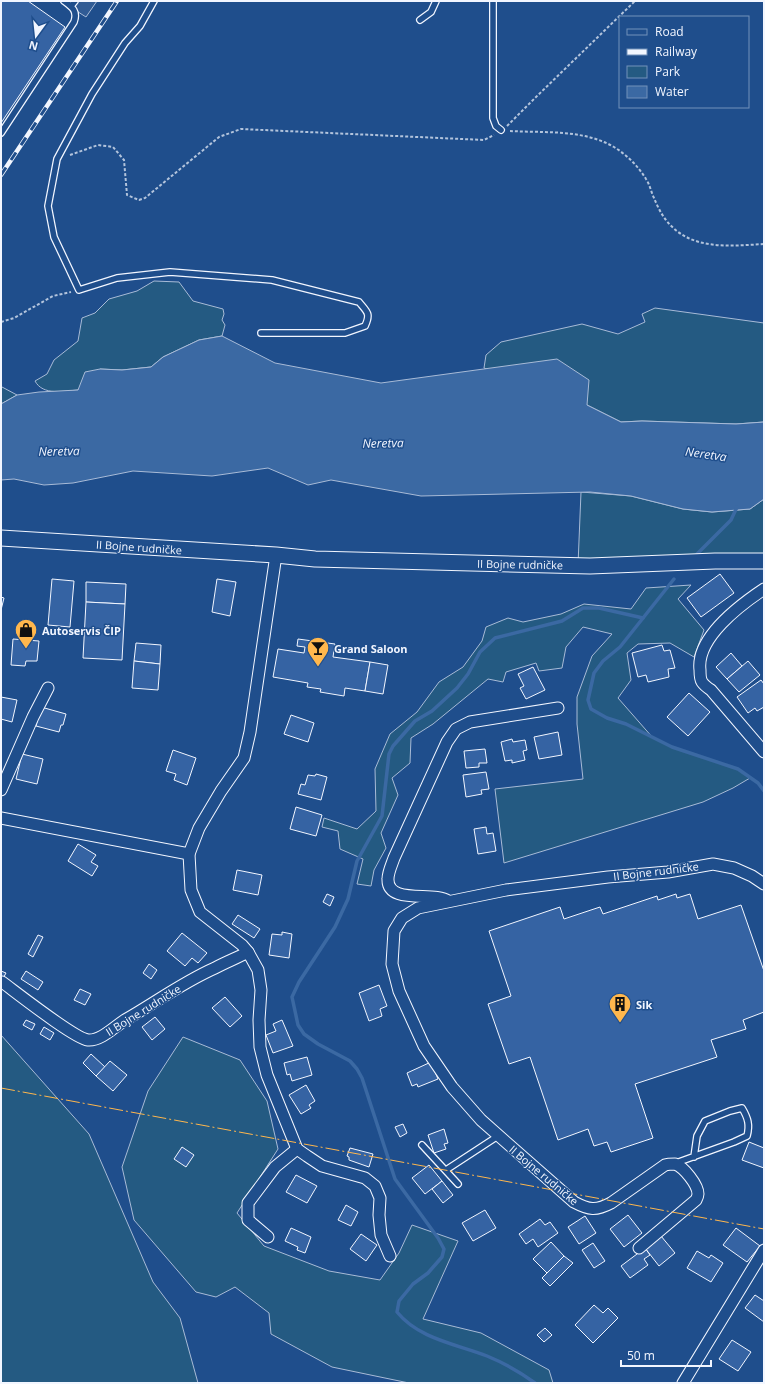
<svg xmlns="http://www.w3.org/2000/svg" width="765" height="1384" font-family="'Open Sans',sans-serif">
<style>
.green{fill:#245a82;stroke:#a8bbd7}
.parking{fill:#305b95;stroke:#a8bbd7}
.water{fill:#3b69a3;stroke:#a8bbd7}
.lines{fill:none;stroke-linecap:round;stroke-linejoin:round}
.stream{stroke:#3b69a3;stroke-width:3.5}
.building{fill:#3563a3;stroke:#f2f6ff}
.lane-casing{stroke:#f2f6ff;stroke-width:8}
.street-casing{stroke:#f2f6ff;stroke-width:13}
.secondary-casing{stroke:#f2f6ff;stroke-width:17}
.path{stroke:#b3c4dc;stroke-width:2;stroke-dasharray:3 2;stroke-linecap:butt}
.lane{stroke:#1f4e8c;stroke-width:5.5}
.street{stroke:#1f4e8c;stroke-width:11}
.secondary{stroke:#1f4e8c;stroke-width:15}
.rail-casing{stroke:#f2f6ff;stroke-width:4.5}
.rail{stroke:#1f4e8c;stroke-width:3;stroke-dasharray:9;stroke-linecap:butt}
.power{stroke:#ffb74d;stroke-width:1;stroke-dasharray:14 3 2 3;stroke-linecap:butt}
.labels{text-anchor:middle;dominant-baseline:central;stroke-width:3;stroke-linejoin:round;paint-order:stroke}
.street-label{font-size:11px;fill:#f2f6ff;stroke:#1f4e8c}
.poi-label{font-size:11px;font-weight:bold;fill:#f2f6ff;stroke:#1f4e8c;text-anchor:start}
.water-label{font-size:12px;font-style:italic;fill:#f2f6ff;stroke:#1f4e8c}
</style>
<rect width="100%" height="100%" fill="#1f4e8c"/>
<g class="green">
<path d="M154,281L179,282L193,301L223,309L224,314L222,320L225,325L222,336L199,340L163,357L151,367L122,370L100,369L78,390C64,391 43,396 35,381L47,374L54,360L78,341L82,318L95,313L109,299L137,291Z"/>
<path d="M655,308L764,323V422L736,424L642,421L621,422L587,405L484,368L486,355L501,342L582,324L618,334L645,322L642,314Z"/>
<path d="M1,387H2L17,395L1,404Z"/>
<path d="M581,492L631,496L683,509L712,512L750,509L764,499V561L578,565Z"/>
<path d="M691,585L678,599L704,630L694,657L670,643L638,644L627,653L631,680L618,698L653,738L672,747L738,769L750,778L733,788L703,802L504,863L495,789L583,779L577,724V697L592,656L612,634L583,627L566,647L562,668L539,671L536,663L506,672L503,682L488,679L433,724L411,738L410,763L392,778L398,795L381,833L386,848L374,870L371,886L357,884L363,859L340,849L338,831L322,827L324,818L357,829L376,811L375,769L390,734L417,712L439,682L463,667L482,641L486,627L508,618L523,622L561,614L584,604L631,609L646,588Z"/>
<path d="M1,1035L89,1134L153,1282L180,1318L198,1383H1Z"/>
<path d="M183,1037L240,1060L267,1101L278,1149L237,1213L264,1246L329,1271L380,1280L399,1253L412,1225L458,1241L423,1319L481,1333L549,1370L553,1383H409L332,1367L271,1334L269,1313L235,1287L216,1297L196,1292L134,1220L122,1167L148,1091Z"/>
</g>
<path class="parking" d="M64,1H97L86,17L75,10Z"/>
<path class="water" d="M222,336L275,363L381,383L557,359L589,380L587,405L621,422L642,421L736,424L764,422V499L750,509L712,512L683,509L631,496L590,492L421,496L331,480L308,485L268,468L212,476L133,471L73,483L44,485L14,479L1,480V404L17,395L39,392L78,390L85,372L100,369L122,370L151,367L163,357L199,340Z"/>
<g class="lines">
<g class="stream">
<path d="M697,554L731,520L737,507"/>
<path d="M674,579L620,647L603,661L594,673L588,700L591,709L607,718L626,724L672,747L738,769L758,783L764,791"/>
<path d="M535,1383C520,1372 504,1363 487,1356C456,1344 419,1339 397,1312L399,1301L413,1284L428,1273L442,1257L444,1249L438,1238L395,1179L362,1078L357,1069L350,1061L318,1044L304,1034L298,1025L292,997L299,982L335,927L348,899L357,861L382,816L389,754L393,746L415,721L432,711L457,688L468,674L480,652L495,638L562,621L583,608H599L643,618"/>
</g>
</g>
<g class="building">
<path d="M1,1H28L65,27L1,123Z"/>
<path d="M720,574L734,593L701,617L687,598Z"/>
<path d="M52,579L74,581L70,627L48,625Z"/>
<path d="M217,579L236,582L230,616L212,612Z"/>
<path d="M86,582L126,584L125,604L86,602Z"/>
<path d="M1,597L4,598L1,610Z"/>
<path d="M86,602L125,604L122,660L83,658Z"/>
<path d="M13,639L39,641L37,661H26L25,666L11,665Z"/>
<path d="M298,639L335,644L333,657L370,662L365,691L345,688L344,696L320,692L321,689L307,687L308,683L273,677L278,649L304,653L305,647L297,646Z"/>
<path d="M136,643L161,645L160,664L134,661Z"/>
<path d="M662,645L664,651L670,650L675,668L668,669L669,677L648,682L646,675L638,677L632,653Z"/>
<path d="M731,653L742,666L727,679L716,667Z"/>
<path d="M134,661L160,664L158,690L132,688Z"/>
<path d="M748,661L760,675L739,692L727,679Z"/>
<path d="M370,662L388,665L383,694L365,691Z"/>
<path d="M533,667L545,690L526,699L520,688L524,686L518,674Z"/>
<path d="M761,680L764,684V707L757,711L755,708L748,713L737,697Z"/>
<path d="M689,693L710,712L688,736L667,717Z"/>
<path d="M1,697L17,700L12,722L1,719Z"/>
<path d="M41,707L66,714L63,725H61L59,732L36,726Z"/>
<path d="M291,715L314,723L308,742L284,734Z"/>
<path d="M558,732L562,755L539,759L534,737Z"/>
<path d="M512,739L513,742L525,740L527,750L523,751L525,760L512,763V760L505,761L501,742Z"/>
<path d="M485,749L487,763H479V767L466,768L464,751Z"/>
<path d="M173,750L196,758L187,785L174,780L176,774L166,771Z"/>
<path d="M22,754L43,759L37,784L16,779Z"/>
<path d="M486,772L489,789L481,790L482,794L466,797L463,775Z"/>
<path d="M316,774L327,777L321,800L298,794L301,784L305,785L308,775L315,776Z"/>
<path d="M296,807L322,815L316,836L290,829Z"/>
<path d="M486,827L487,834L493,833L496,851L478,854L474,829Z"/>
<path d="M78,844L96,855L91,862L98,866L92,876L68,861Z"/>
<path d="M237,870L262,875L258,895L233,890Z"/>
<path d="M327,894L334,897L330,906L323,902Z"/>
<path d="M676,894L677,898L690,894L698,919L741,905L764,971V1012L743,1020L746,1029L711,1040L717,1057L635,1084L653,1138L611,1152L607,1142L594,1146L588,1129L558,1140L530,1057L509,1064L488,1004L511,996L489,931L560,907L564,919L600,907L603,914L657,896L658,900Z"/>
<path d="M238,915L260,929L254,938L232,924Z"/>
<path d="M282,932L292,934L289,958L269,955L272,934L282,935Z"/>
<path d="M182,933L207,953L198,963L192,958L185,966L167,951Z"/>
<path d="M38,935L43,937L33,957L28,954Z"/>
<path d="M149,964L157,970L151,979L143,973Z"/>
<path d="M1,971L6,973L1,982Z"/>
<path d="M26,971L43,982L38,990L21,979Z"/>
<path d="M379,985L387,1006L380,1009L382,1016L369,1021L359,993Z"/>
<path d="M80,989L91,994L85,1005L74,1000Z"/>
<path d="M225,997L242,1016L230,1027L212,1008Z"/>
<path d="M155,1017L165,1029L152,1040L142,1027Z"/>
<path d="M26,1020L35,1024L32,1030L23,1025Z"/>
<path d="M282,1020L293,1046L273,1053L266,1035L276,1031L273,1024Z"/>
<path d="M44,1027L54,1033L50,1040L40,1034Z"/>
<path d="M91,1054L105,1067L96,1076L83,1063Z"/>
<path d="M307,1057L312,1075L292,1081L290,1074L287,1075L284,1063Z"/>
<path d="M110,1061L127,1075L113,1091L96,1076Z"/>
<path d="M431,1062L438,1079L418,1087L417,1084L412,1086L407,1073Z"/>
<path d="M306,1085L315,1101L309,1105L311,1108L301,1114L289,1095Z"/>
<path d="M403,1124L407,1133L400,1137L395,1127Z"/>
<path d="M444,1129L448,1143L444,1144L446,1149L434,1153L428,1135Z"/>
<path d="M749,1142L764,1148V1168L742,1160Z"/>
<path d="M182,1147L194,1155L186,1167L174,1159Z"/>
<path d="M350,1148L373,1154L369,1167L349,1160V1157L347,1156Z"/>
<path d="M429,1165L442,1181L425,1194L412,1178Z"/>
<path d="M296,1175L317,1186L307,1203L286,1192Z"/>
<path d="M442,1181L453,1195L443,1203L432,1189Z"/>
<path d="M346,1205L358,1212L351,1226L338,1220Z"/>
<path d="M485,1210L496,1228L473,1241L462,1223Z"/>
<path d="M628,1215L642,1233L624,1247L610,1229Z"/>
<path d="M585,1216L596,1233L579,1244L568,1227Z"/>
<path d="M540,1219L545,1225L550,1222L558,1233L538,1247L533,1239L526,1244L519,1234Z"/>
<path d="M291,1228L311,1237L305,1253L297,1250L298,1247L285,1241Z"/>
<path d="M736,1228L760,1246L747,1262L723,1245Z"/>
<path d="M361,1234L377,1245L366,1261L350,1249Z"/>
<path d="M661,1236L675,1253L659,1266L645,1248Z"/>
<path d="M551,1242L564,1256L547,1273L533,1259Z"/>
<path d="M593,1243L605,1261L594,1268L582,1250Z"/>
<path d="M645,1248L650,1255L644,1259L648,1265L630,1278L621,1266Z"/>
<path d="M697,1251L709,1258L711,1255L723,1263L711,1282L687,1268Z"/>
<path d="M564,1256L573,1263L550,1286L542,1278Z"/>
<path d="M755,1295L764,1301V1322L745,1308Z"/>
<path d="M594,1305L603,1313L608,1308L618,1318L593,1343L575,1325Z"/>
<path d="M545,1328L552,1335L544,1342L537,1335Z"/>
<path d="M732,1340L751,1352L738,1371L719,1359Z"/>
</g>
<g class="lines">
<g class="lane-casing">
<g id="lane">
<path d="M154,1L140,26L125,43L92,94L57,159L48,206L54,237L79,290L117,278L170,272L272,280L359,302C367,312 371,313 365,326L345,333H261"/>
<path d="M493,1V118L496,126L501,130"/>
<path d="M71,6L75,1"/>
<path d="M420,20L431,12L436,1"/>
<path d="M1,133L74,22C78,11 72,7 64,1"/>
<path d="M422,1145L458,1184"/>
<path d="M676,1163L734,1142L747,1136C750,1125 748,1118 742,1108L730,1111L705,1121L697,1136L694,1157"/>
<path d="M446,1170L498,1136"/>
</g>
</g>
<g class="street-casing">
<g id="street">
<path d="M276,555L250,732L244,758L221,791L199,828L189,854L191,890L200,912L242,945L248,952L258,970L261,990L259,1020L260,1047L267,1075L297,1149L307,1156L322,1166L365,1178L375,1186L380,1198L379,1215L381,1235L390,1256"/>
<path d="M764,589C740,605 696,638 700,670C700,673 700,679 702,682C704,685 708,688 711,690L764,752"/>
<path d="M1,790L33,717L48,688"/>
<path d="M1,818L189,854"/>
<path d="M448,901C434,891 387,905 388,879C388,872 392,864 394,858L447,742L456,729L470,722L558,708"/>
<path d="M2,982C17,993 74,1038 88,1040C101,1041 114,1027 125,1020C155,1003 183,982 215,968C226,962 237,958 248,952"/>
<path d="M268,1237L248,1220V1203L275,1167L297,1149"/>
<path d="M639,1248L696,1200C697,1198 698,1196 698,1194C698,1185 684,1167 675,1164C672,1164 668,1164 665,1165L611,1203C596,1211 589,1210 574,1202L481,1120L452,1087L424,1046L399,991L392,964L394,931L402,918L418,908L506,890L608,877L668,872L713,864L734,868L752,876L764,884"/>
<path d="M683,1383L764,1250"/>
</g>
</g>
<g class="secondary-casing">
<path id="secondary" d="M1,538L276,555L315,559L590,566L715,561H764"/>
</g>
<g class="path">
<path d="M507,126L536,97L635,1"/>
<path d="M510,131C544,133 583,129 614,147C627,155 638,166 646,179C650,185 651,192 654,198C657,205 661,214 666,220C690,251 729,246 764,244"/>
<path d="M70,155L98,145L113,147L124,160L127,195L139,200L145,198L219,137L241,129L484,140L494,135"/>
<path d="M1,322L14,318L53,296L71,292"/>
</g>
<use href="#lane" class="lane"/>
<use href="#street" class="street"/>
<use href="#secondary" class="secondary"/>
<g class="rail-casing">
<path id="rail" d="M1,175L117,1"/>
</g>
<use href="#rail" class="rail"/>
<path class="power" d="M1,1088L764,1229"/>
</g>
<defs>
<g id="shop-pin" transform="scale(1.15)"><path d="M0 17L-7.5 6A9.5 9.5 0 1 1 7.5 6Z" fill="#ffb74d" stroke="#1f4e8c"/><path d="M-5-2.5h2.3a2.7 3.5 0 0 1 5.4 0H5L5.5 6h-11ZM-1.5-2.5h3a1.5 2.3 0 0 0-3 0Z" fill="#111"/></g>
<g id="bar-pin" transform="scale(1.15)"><path d="M0 17L-7.5 6A9.5 9.5 0 1 1 7.5 6Z" fill="#ffb74d" stroke="#1f4e8c"/><path d="M-6-5H6L.8 .8V4.5H3.5V6h-7V4.5H-.8V.8Z" fill="#111"/></g>
<g id="building-pin" transform="scale(1.15)"><path d="M0 17L-7.5 6A9.5 9.5 0 1 1 7.5 6Z" fill="#ffb74d" stroke="#1f4e8c"/><path d="M-4-6H4V6H1V3H-1V6H-4ZM-2.5-4.3h1.7v1.8h-1.7ZM.8-4.3h1.7v1.8H.8ZM-2.5-1h1.7V.8h-1.7ZM.8-1h1.7V.8H.8Z" fill="#111"/></g>
</defs>
<g fill-rule="evenodd">
<use href="#shop-pin" x="26" y="630"/>
<use href="#bar-pin" x="318" y="648"/>
<use href="#building-pin" x="620" y="1004"/>
</g>
<g class="labels">
<g class="street-label">
<text transform="translate(139 547) rotate(4)">II Bojne rudničke</text>
<text transform="translate(520 564) rotate(1)">II Bojne rudničke</text>
<text transform="translate(656 871) rotate(-7)">II Bojne rudničke</text>
<text transform="translate(143 1010) rotate(-32)">II Bojne rudničke</text>
<text transform="translate(544 1175) rotate(40)">II Bojne rudničke</text>
</g>
<g class="poi-label">
<text x="42" y="630">Autoservis ČIP</text>
<text x="334" y="648">Grand Saloon</text>
<text x="636" y="1004">Sik</text>
</g>
<g class="water-label">
<text transform="translate(383 443) rotate(-1)">Neretva</text>
<text transform="translate(59 451) rotate(-1)">Neretva</text>
<text transform="translate(706 454) rotate(8)">Neretva</text>
</g>
</g>
<rect width="765" height="1384" fill="none" stroke="#f2f6ff" stroke-width="4"/>
<rect x="619" y="16" width="130" height="92" fill="#1f4e8c" stroke="#7391ba"/>
<rect x="627" y="29" width="20" height="6" fill="#1f4e8c" stroke="#7391ba"/>
<text x="655" y="36" font-size="12" fill="#f2f6ff">Road</text>
<rect x="627" y="49" width="20" height="6" fill="#f2f6ff" stroke="#7391ba"/>
<text x="655" y="56" font-size="12" fill="#f2f6ff">Railway</text>
<rect x="627" y="66" width="20" height="12" fill="#245a82" stroke="#7391ba"/>
<text x="655" y="76" font-size="12" fill="#f2f6ff">Park</text>
<rect x="627" y="86" width="20" height="12" fill="#3b69a3" stroke="#7391ba"/>
<text x="655" y="96" font-size="12" fill="#f2f6ff">Water</text>
<g transform="translate(36 36) rotate(195)" stroke="#1f4e8c" stroke-width="3" paint-order="stroke">
<path d="M0-3L7 15L0 10L-7 15Z" fill="#f2f6ff"/>
<text y="-6" font-size="11" font-weight="bold" text-anchor="middle" fill="#f2f6ff">N</text>
</g>
<path d="M621 1360v6h90v-6" fill="none" stroke="#f2f6ff" stroke-width="2"/>
<text x="627" y="1360" font-size="12" fill="#f2f6ff" stroke="#1f4e8c" stroke-width="3" paint-order="stroke">50 m</text>
</svg>
